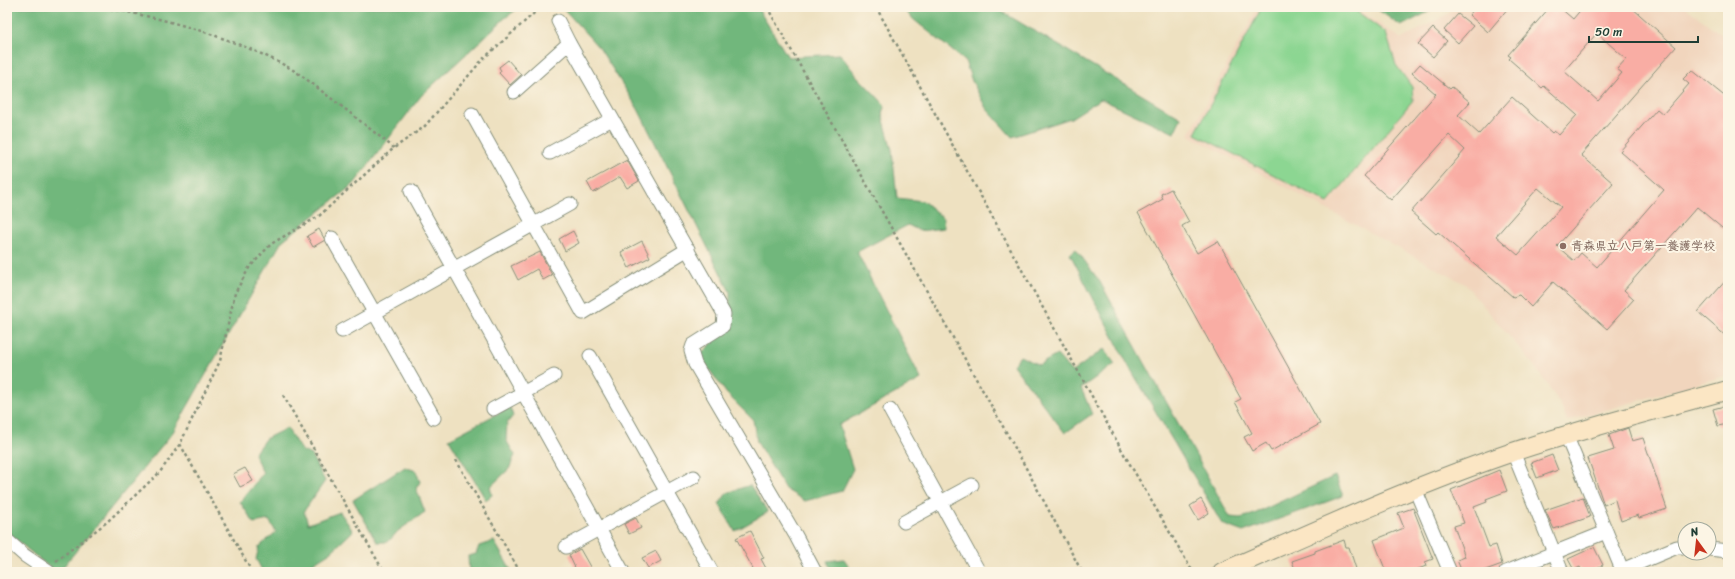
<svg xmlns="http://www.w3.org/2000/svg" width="1735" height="579" font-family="Sriracha,'Klee One',sans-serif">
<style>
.built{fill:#f1d5bd}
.green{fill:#8cd692;stroke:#568a63}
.forest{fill:#71b77c;stroke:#487a58}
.building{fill:#f9ada4;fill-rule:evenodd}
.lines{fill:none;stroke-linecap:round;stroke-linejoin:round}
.street-casing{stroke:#868f7a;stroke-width:15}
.secondary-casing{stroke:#868f7a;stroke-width:20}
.path{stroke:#868f7a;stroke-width:2.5;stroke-dasharray:3 3;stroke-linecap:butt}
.street{stroke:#fff;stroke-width:13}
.secondary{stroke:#fbe6c4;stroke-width:18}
.education-dot{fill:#8d6e63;stroke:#fcf5e5;stroke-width:1.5}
.labels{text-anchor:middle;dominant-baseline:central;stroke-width:4;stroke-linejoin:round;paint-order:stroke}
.education-label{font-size:12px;font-weight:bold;fill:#785e54;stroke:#fcf5e5;text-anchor:start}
</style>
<rect width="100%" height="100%" fill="#fcf5e5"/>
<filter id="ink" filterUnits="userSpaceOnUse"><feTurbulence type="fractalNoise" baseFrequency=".025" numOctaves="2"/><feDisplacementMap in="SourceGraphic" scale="8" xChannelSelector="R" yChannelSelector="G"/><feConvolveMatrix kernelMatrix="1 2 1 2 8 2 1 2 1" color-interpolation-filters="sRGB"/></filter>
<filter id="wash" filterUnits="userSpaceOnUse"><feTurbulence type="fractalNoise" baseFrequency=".012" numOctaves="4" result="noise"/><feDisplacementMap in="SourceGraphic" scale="16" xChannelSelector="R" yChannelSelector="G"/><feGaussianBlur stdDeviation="0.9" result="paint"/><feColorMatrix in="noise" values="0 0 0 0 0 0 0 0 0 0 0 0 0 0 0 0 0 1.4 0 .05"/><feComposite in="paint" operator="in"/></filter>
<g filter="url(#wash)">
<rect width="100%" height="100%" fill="#eee1c1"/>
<path class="built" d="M1258,7H1354L1402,39L1460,7H1685L1722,35L1728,39V375L1567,421L1561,405L1533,364L1465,284L1189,135Z"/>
<path class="green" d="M1262,7H1351L1386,33L1396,65L1412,87L1413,100L1328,203L1195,134Z"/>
<g class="forest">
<path d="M7,7H520L505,18L421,96L354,184L282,241L173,432L59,572H55L7,532Z"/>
<path d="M562,7H757L788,57L840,54L857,76L885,105L882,113L892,150L897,198L923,201L943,218L944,228L920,231L908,225L857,252L921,379L839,425L853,469L842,491L805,501L785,489L757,442L753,420L727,394L703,361L701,354L729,326L730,292L638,109L600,49Z"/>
<path d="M902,7H1000L999,10L1181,118L1174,133L1101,99L1071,118L1012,137L986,108L972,81L965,61L913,19Z"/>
<path d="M1374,7H1438L1401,26Z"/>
<path d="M1076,249L1100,282L1230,517L1240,518L1252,515L1335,476L1343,496L1243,532L1222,524L1127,363L1070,254Z"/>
<path d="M1104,349L1115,364L1081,388L1092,414L1065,433L1013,365L1020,356L1039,365L1057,355L1072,372Z"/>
<path d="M510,407L513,416L507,423L506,440L515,455L509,469L490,487L492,495L486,500L449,439Z"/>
<path d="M287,428L301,450L311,455L325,481L304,511L308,524L340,512L353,531L332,551L310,565L314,572H263L256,559L259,547L276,532L269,520L254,523L240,502L263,473L254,454L265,439Z"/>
<path d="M405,467L416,471L420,482L416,488L425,512L398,531L388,542H377L353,500Z"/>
<path d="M750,485L768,512L735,531L719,504L727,493Z"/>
<path d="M494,541L512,572H469L468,556L476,554L479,546Z"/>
<path d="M844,559L853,572H832L827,561Z"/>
</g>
<g id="blocks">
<g class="building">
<path d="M1476,7H1509L1488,32L1469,15Z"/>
<path d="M1550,7H1559L1573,19L1583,7H1631L1676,47L1581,155L1613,183L1557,246L1574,261L1581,253L1597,267L1664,190L1620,151L1657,109L1663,114L1689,84L1683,79L1692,70L1728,99V233L1697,207L1624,290L1634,299L1607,329L1553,282L1531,307L1519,295L1513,297L1438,232L1436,234L1411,212L1465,150L1449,135L1391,200L1364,176L1436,94L1412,73L1420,64L1450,89L1452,87L1470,102L1458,115L1479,134L1512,97L1552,133L1554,131L1559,135L1577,115L1544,86L1542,88L1509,59L1511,57L1508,55ZM1597,33L1626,59L1617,69L1622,73L1598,101L1564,71ZM1538,188L1561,207L1518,255L1496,236Z"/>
<path d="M1458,14L1473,26L1458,43L1444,30Z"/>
<path d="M1433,28L1447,41L1433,57L1418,44Z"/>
<path d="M508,60L521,75L510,85L499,73L501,71L499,67Z"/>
<path d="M627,160L639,181L627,188L620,177L593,193L587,182Z"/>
<path d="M1171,189L1189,222L1182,226L1197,253L1218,241L1320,424L1271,451L1266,443L1252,451L1244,437L1252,433L1235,402L1241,399L1138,213L1163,199L1161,194Z"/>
<path d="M319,229L325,240L313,247L307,236Z"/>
<path d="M573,231L579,243L565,251L559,239Z"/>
<path d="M642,241L650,257L629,268L621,252Z"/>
<path d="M540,252L552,275L543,280L537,269L518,280L511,266Z"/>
<path d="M1728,278V338L1698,312Z"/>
<path d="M1728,405V424L1718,426L1713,409Z"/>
<path d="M1628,428L1632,441L1643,438L1667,509L1639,518L1638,515L1621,521L1615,500L1604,505L1588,458L1614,450L1609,435Z"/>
<path d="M1552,455L1558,470L1537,478L1531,463Z"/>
<path d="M245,468L253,481L240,487L233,474Z"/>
<path d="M1499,470L1507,491L1486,499L1487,502L1474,507L1489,547L1496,545L1502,564L1480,572H1462L1457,560L1465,557L1454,526L1464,523L1451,490Z"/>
<path d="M1583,497L1590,517L1554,529L1545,510Z"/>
<path d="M1201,499L1209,513L1198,520L1190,506Z"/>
<path d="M1413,508L1433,559L1425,562L1426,566L1411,572H1386L1374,540L1404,528L1398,513Z"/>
<path d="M636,518L641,528L629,534L624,524Z"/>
<path d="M750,531L764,558L761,559L768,572H755L736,538Z"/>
<path d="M1344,540L1346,547H1349L1357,572H1296L1292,561L1315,553V551Z"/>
<path d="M1594,547L1603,565L1588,572H1582L1580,567L1574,570L1568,559Z"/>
<path d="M580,549L593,572H577L569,555Z"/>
<path d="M656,551L661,561L648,568L642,558Z"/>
</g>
</g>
</g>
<g filter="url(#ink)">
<use href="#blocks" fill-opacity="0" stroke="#868f7a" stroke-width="1"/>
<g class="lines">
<g class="street-casing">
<g id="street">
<path d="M558,21L569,43L724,314L723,326L693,345L691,351L695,364L796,536L815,572"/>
<path d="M514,92L569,43"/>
<path d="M472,114L583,313L688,249"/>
<path d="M550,153L612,119"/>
<path d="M411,191L623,572"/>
<path d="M332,238L434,418"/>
<path d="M342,331L570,204"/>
<path d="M590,356L712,572"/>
<path d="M493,409L554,376"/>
<path d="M890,410L979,572"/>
<path d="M1566,435L1623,572"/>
<path d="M1513,452L1562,572"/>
<path d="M1415,489L1450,572"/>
<path d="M904,522L972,485"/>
<path d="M7,540L24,555L49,572"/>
<path d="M566,547L694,477"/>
<path d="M1709,549L1728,551"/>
<path d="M1622,570L1677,547H1685"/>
<path d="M1506,572L1606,532"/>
</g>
</g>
<g class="secondary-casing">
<path id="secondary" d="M1222,572C1318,530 1413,486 1513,452C1584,428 1656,410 1728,390"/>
</g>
<g class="path">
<path d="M99,7C162,17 229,36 286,66C303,75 317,88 332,99C353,115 374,132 394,148"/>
<path d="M767,7L1019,455L1082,572"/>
<path d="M876,7L1124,454L1193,572"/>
<path d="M283,395L384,572"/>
<path d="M180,444L252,572"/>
<path d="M456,460L520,572"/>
<path d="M56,561L107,522L160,472L180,444L220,361L235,293L249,268L271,244L319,216L394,148L424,127L483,59L541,7"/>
</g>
<use href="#street" class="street"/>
<use href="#secondary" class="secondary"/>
</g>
</g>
<circle class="education-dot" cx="1563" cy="246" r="4"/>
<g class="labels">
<g class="education-label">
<text x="1571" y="246">青森県立八戸第一養護学校</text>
</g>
</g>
<rect width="1735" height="579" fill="none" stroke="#fcf5e5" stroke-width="24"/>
<g transform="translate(1697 541) rotate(345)"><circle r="19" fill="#fcf5e5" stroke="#a4ab9e"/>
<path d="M0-3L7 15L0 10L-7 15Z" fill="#c8321e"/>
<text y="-6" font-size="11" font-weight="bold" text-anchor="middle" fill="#1f3d34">N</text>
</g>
<path d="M1589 36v6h109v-6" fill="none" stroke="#1f3d34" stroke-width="2"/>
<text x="1595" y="36" font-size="12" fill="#1f3d34" stroke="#fcf5e5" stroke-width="3" paint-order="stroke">50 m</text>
</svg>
